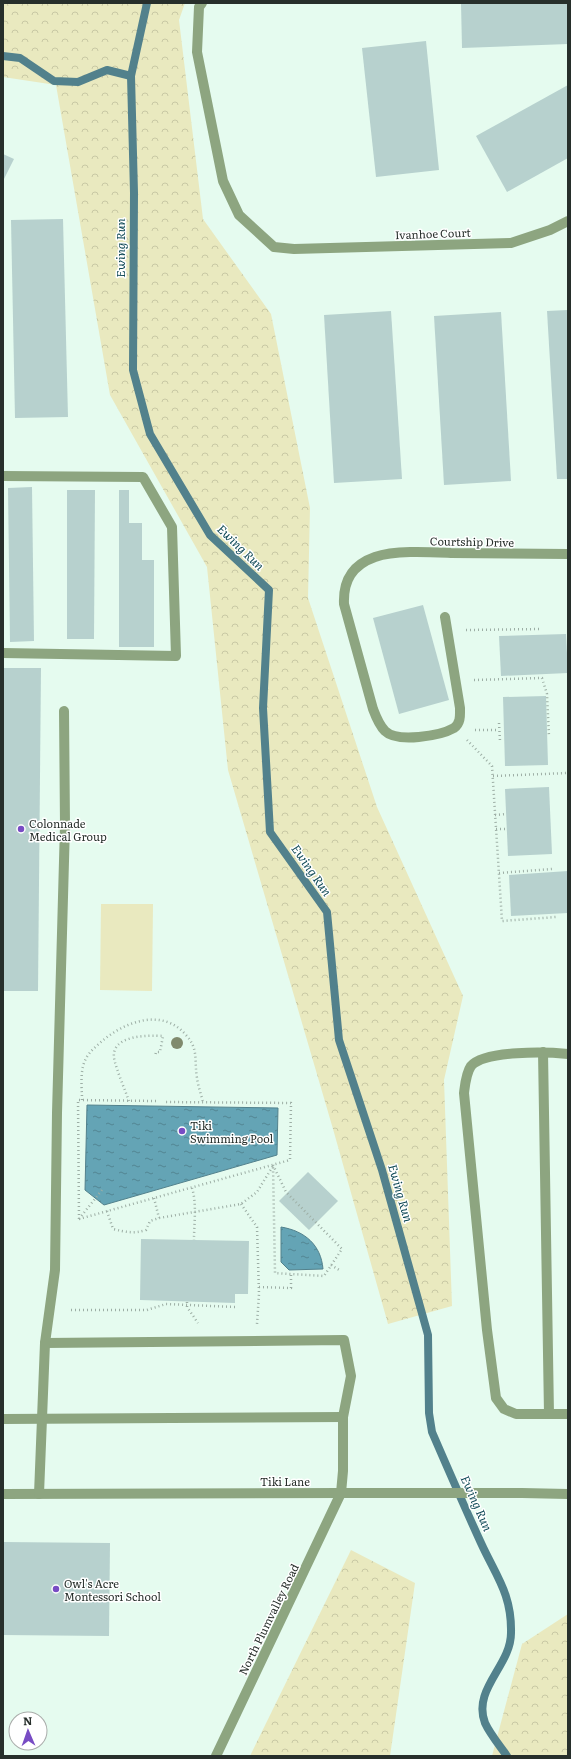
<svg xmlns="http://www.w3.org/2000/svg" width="571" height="1759" font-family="Literata,serif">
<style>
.forest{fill:url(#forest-crowns)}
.green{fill:#e9e9bf}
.water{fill:url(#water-ripples);stroke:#52818c}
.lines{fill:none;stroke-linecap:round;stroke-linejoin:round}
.stream{stroke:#52818c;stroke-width:8}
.building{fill:#b7d1ce}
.path{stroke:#9daea5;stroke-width:2.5;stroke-dasharray:1 3;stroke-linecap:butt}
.minor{stroke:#8da580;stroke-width:10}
.tree{fill:#808a6d}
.poi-dot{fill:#784cc4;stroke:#fff;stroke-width:1.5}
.labels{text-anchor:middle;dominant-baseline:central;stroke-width:3;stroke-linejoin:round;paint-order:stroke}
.street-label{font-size:11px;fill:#272f2b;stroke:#fff}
.poi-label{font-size:11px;fill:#272f2b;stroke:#fff;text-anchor:start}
.water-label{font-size:12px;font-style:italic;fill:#0f4956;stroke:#fff}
</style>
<defs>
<pattern id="forest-crowns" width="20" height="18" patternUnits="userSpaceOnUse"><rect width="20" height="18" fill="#e9e9bf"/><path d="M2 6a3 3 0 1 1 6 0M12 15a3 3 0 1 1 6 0" fill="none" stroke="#c8c8a4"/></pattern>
<pattern id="water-ripples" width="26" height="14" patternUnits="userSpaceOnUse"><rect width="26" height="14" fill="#64a4b5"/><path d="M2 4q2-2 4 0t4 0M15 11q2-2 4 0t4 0" fill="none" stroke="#528693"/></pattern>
</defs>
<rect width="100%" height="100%" fill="#e5fbef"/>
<g class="forest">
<path d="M3,3H185L179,20L203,219L271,314L310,508L308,598L377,807L463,996L444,1080L452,1306L388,1324L333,1129L228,770L207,567L110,395L56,85L3,77Z"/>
<path d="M351,1550L415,1583L390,1756H250Z"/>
<path d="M568,1614V1756H492L522,1644Z"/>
</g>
<path class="green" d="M101,904H153L152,991L100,990Z"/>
<g class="water">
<path d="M87,1105L278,1108L277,1155L104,1205L85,1190Z"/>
<path d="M281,1227C305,1231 321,1245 323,1269L289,1270L281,1262Z"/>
</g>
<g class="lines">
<g class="stream">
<path d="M147,3L131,76L134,193L133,370L150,434L210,535L269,590L263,708L270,832L327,912L339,1040L382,1170L428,1335L429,1413L432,1432C448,1469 464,1506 481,1543C496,1576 512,1594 511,1633C511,1666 472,1689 485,1723C490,1734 500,1746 507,1756"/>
<path d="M3,56L20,58L54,81L78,82L107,70L131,76"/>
</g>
</g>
<g class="building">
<path d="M461,3H568V44L462,48Z"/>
<path d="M426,41L439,170L376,177L362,48Z"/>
<path d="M568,85V158L507,192L476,136Z"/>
<path d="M3,154L14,159L3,181Z"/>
<path d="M63,219L68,417L15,418L11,220Z"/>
<path d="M568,310V479H557L547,311Z"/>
<path d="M391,311L402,479L334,483L324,315Z"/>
<path d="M501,312L511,481L444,485L434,316Z"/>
<path d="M32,487L34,641L10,642L8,488Z"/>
<path d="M67,490H95L94,639H67Z"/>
<path d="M119,490H129V523H142V560H154V647H119Z"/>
<path d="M423,605L449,700L399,714L373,618Z"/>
<path d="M566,634L568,673L501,676L499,636Z"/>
<path d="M3,668H41L38,991H3Z"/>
<path d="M546,696L548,765L505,766L503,697Z"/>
<path d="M549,787L552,854L508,856L505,789Z"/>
<path d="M568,871V913L511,916L509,875Z"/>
<path d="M308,1172L338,1201L309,1230L279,1201Z"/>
<path d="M141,1239L249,1241L248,1294H235V1303L140,1300Z"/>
<path d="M3,1542L110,1543L109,1636L3,1635Z"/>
</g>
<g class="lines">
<g class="path">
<path d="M466,630L542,629"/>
<path d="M474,680L542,678L547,694L549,737"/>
<path d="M499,723L500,741"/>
<path d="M475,730H499"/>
<path d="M467,740L492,766L502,921L556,917"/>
<path d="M493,776L568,773"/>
<path d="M495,815L506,814"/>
<path d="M496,829H507"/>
<path d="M499,873L552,869"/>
<path d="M82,1100C82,1088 80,1075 84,1063C87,1054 94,1048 101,1042C124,1022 162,1007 186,1035C199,1049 194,1061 197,1078C198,1086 201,1094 203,1102"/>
<path d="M129,1101C125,1090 116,1069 114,1058C111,1035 148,1035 163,1036L160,1052H156L155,1057"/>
<path d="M273,1165L286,1192L342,1249L324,1276L275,1273Z"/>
<path d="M192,1188C197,1204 194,1223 194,1240"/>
<path d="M154,1198L159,1218"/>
<path d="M241,1204L257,1227L259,1294L257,1324"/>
<path d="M107,1211L113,1229C126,1232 134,1234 146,1230L150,1221L159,1218L241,1204L257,1192L273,1166"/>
<path d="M79,1219L290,1160L291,1103L164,1102"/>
<path d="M79,1219L78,1100L156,1101"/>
<path d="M79,1219L102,1190"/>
<path d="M331,1265L341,1271"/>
<path d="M259,1287L291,1288V1274"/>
<path d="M187,1302V1307L198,1323"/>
<path d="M71,1310H147L166,1304L235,1307"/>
</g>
<g class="minor">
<path d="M202,3L199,7L197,52L223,181L239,215L274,247L294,249L511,243L550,230L568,221"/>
<path d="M3,476L143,477L172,527L176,656L3,653"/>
<path d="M445,617L460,708C460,715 461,723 454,728C440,736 397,743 385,731C379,725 376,717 373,709L344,604C343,581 352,565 375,557C395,550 429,552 451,553C490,553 529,554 568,554"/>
<path d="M543,1052L549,1414"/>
<path d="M568,1054C547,1052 485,1050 471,1066C466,1073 465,1085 464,1093L487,1330L496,1398L504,1409L516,1414H568"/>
<path d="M45,1343L344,1340L351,1376L343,1417V1471L341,1493L216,1756"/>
<path d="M3,1419L343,1417"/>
<path d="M3,1494L341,1493H522L568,1494"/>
<path d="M39,1494L45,1343L55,1270L57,1113L65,825L64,711"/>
</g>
</g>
<circle class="tree" cx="177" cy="1043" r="6"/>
<g class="poi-dot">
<circle cx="21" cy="829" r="4"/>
<circle cx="182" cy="1131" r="4"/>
<circle cx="56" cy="1589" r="4"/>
</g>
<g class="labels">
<g class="street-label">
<text transform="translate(433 233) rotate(-2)">Ivanhoe Court</text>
<text transform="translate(472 541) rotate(1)">Courtship Drive</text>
<text x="285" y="1481">Tiki Lane</text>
<text transform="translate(268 1619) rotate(-64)">North Plumvalley Road</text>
</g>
<g class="poi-label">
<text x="29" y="823">Colonnade<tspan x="29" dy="13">Medical Group</tspan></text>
<text x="190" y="1125">Tiki<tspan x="190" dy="13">Swimming Pool</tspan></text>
<text x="64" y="1583">Owl's Acre<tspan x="64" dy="13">Montessori School</tspan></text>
</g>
<g class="water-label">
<text transform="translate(120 248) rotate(-90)">Ewing Run</text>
<text transform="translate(241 547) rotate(44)">Ewing Run</text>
<text transform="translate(312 870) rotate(55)">Ewing Run</text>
<text transform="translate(401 1193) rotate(74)">Ewing Run</text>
<text transform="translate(477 1503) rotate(66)">Ewing Run</text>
</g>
</g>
<rect width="571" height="1759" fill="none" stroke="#272f2b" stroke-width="8"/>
<g transform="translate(28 1731) rotate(358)"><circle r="19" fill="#ffffff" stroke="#a9acaa"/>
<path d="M0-3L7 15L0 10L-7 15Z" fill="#784cc4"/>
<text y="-6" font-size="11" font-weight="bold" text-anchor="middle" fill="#272f2b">N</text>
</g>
</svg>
